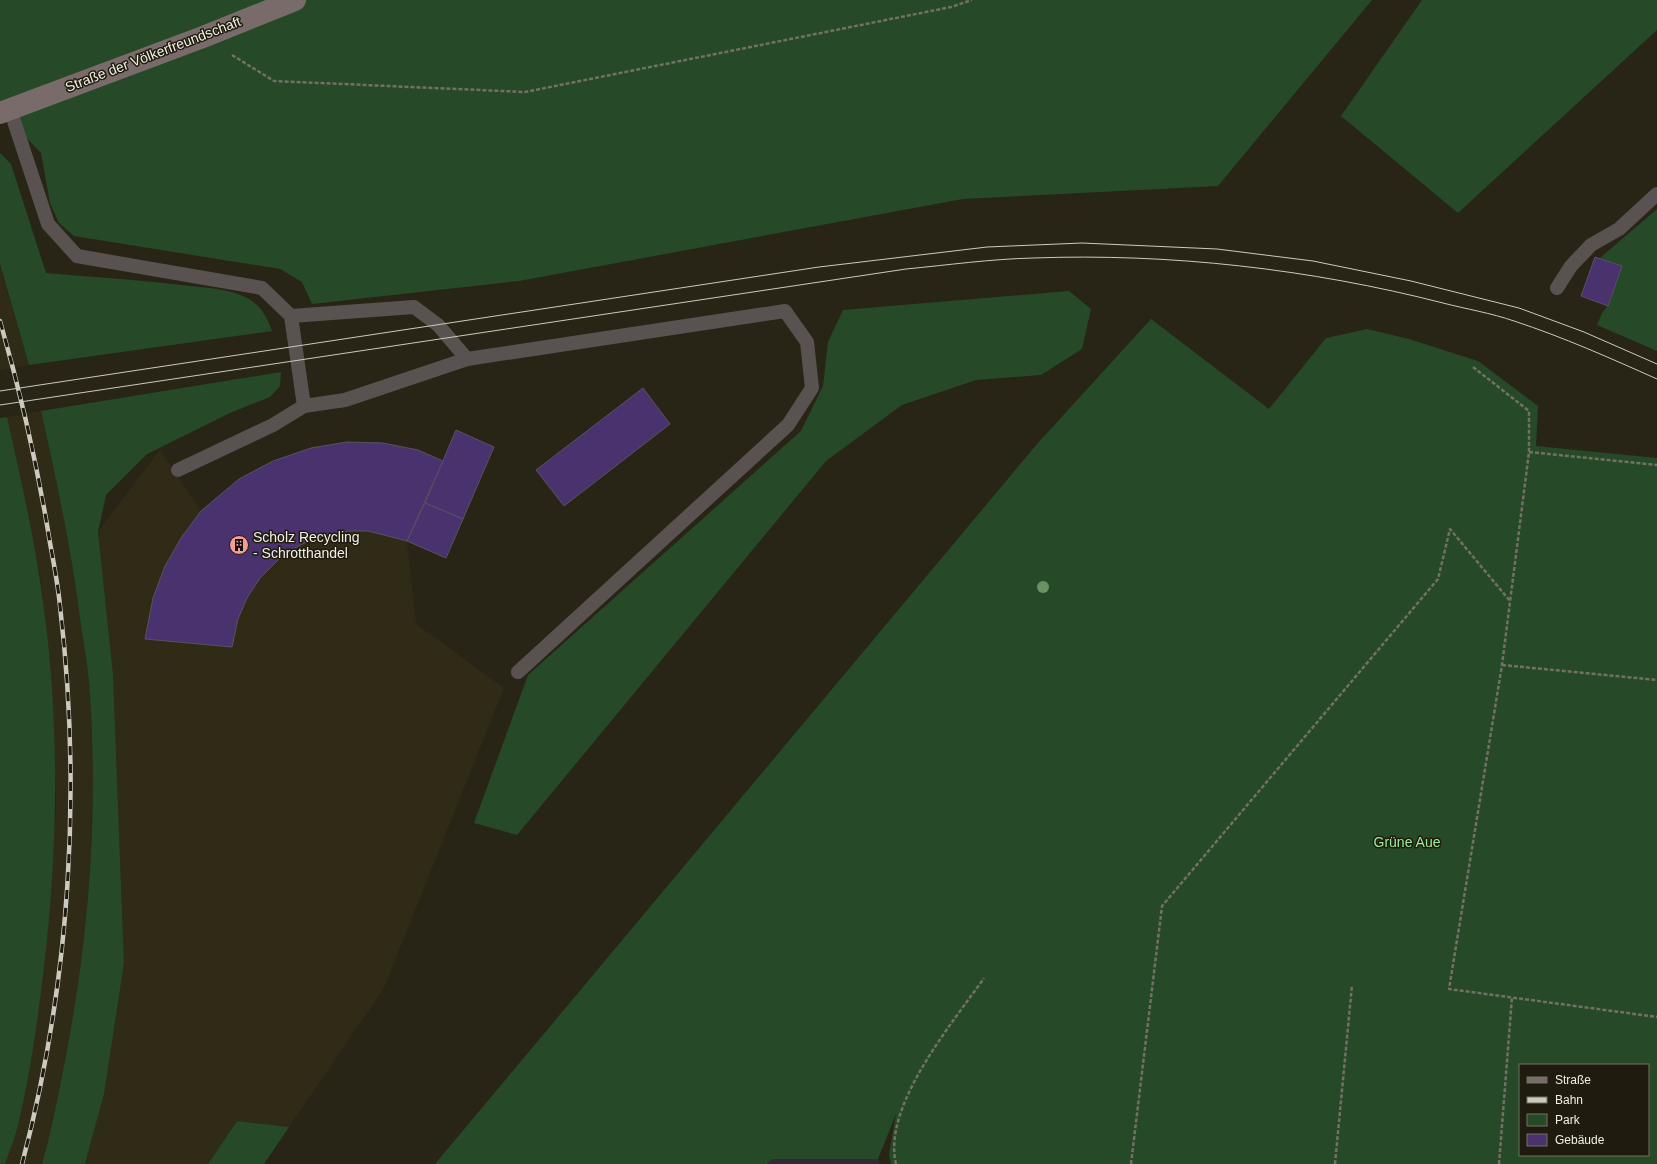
<svg xmlns="http://www.w3.org/2000/svg" width="1657" height="1164" font-family="Arial,sans-serif">
<style>
.commercial{fill:#352734}
.built{fill:#302b16}
.green{fill:#264927;fill-rule:evenodd}
.building{fill:#49326e;stroke:#575261}
.lines{fill:none;stroke-linecap:round;stroke-linejoin:round}
.path{stroke:#737064;stroke-width:2.5;stroke-dasharray:4 2;stroke-linecap:butt}
.service{stroke:#5a5251;stroke-width:14}
.secondary{stroke:#786b69;stroke-width:22}
.tram{stroke:#cccac0;stroke-width:1}
.rail-casing{stroke:#cccac0;stroke-width:4.5}
.rail{stroke:#1f1b0e;stroke-width:3;stroke-dasharray:9;stroke-linecap:butt}
.tree{fill:#689261}
.labels{text-anchor:middle;dominant-baseline:central;stroke-width:3;stroke-linejoin:round;paint-order:stroke}
.street-label{font-size:14px;fill:#f1efe6;stroke:#1f1b0e}
.poi-label{font-size:14px;fill:#f1efe6;stroke:#1f1b0e;text-anchor:start}
.park-label{font-size:14px;fill:#9dec9e;stroke:#1f1b0e}
</style>
<rect width="100%" height="100%" fill="#282517"/>
<path class="commercial" d="M772,1159H878L880,1164H767Z"/>
<g class="built">
<path d="M0,266L29,365L0,370Z"/>
<path d="M41,411L61,500L77,592L89,681L93,766L91,852L85,940L71,1033L49,1142L42,1164H5L19,1122L56,812L54,732L49,661L41,581L26,503L7,417Z"/>
<path d="M347,442L383,443L418,450L443,461L407,541L416,624L504,688L384,988L289,1127L237,1121L208,1164H85L104,1094L124,963L113,674L98,532L160,450L201,511L239,479L273,461L311,448Z"/>
</g>
<g class="green">
<path d="M0,0H1372L1218,186L963,199L519,281L312,304L302,282L280,269L74,236L59,223L50,203L41,153L0,111Z"/>
<path d="M1422,0H1657V30L1458,213L1341,116Z"/>
<path d="M0,153L11,164L46,273C94,277 142,280 190,286C209,288 230,289 247,298C261,305 267,317 272,331L29,365L0,264Z"/>
<path d="M1657,209V351L1597,325L1602,313L1608,305L1622,266L1600,258Z"/>
<path d="M1069,291L1091,309L1082,349L1041,375L976,380L902,405L826,461L517,835L474,823L528,675L801,431L823,386L828,342L843,310Z"/>
<path d="M1151,319L1269,409L1326,338L1367,329L1409,339L1478,361L1538,406L1536,446L1657,458V1164H891L889,1155L896,1114L878,1159H772L767,1164H435L1037,444ZM1520,1065H1648V1155H1520Z"/>
<path d="M281,372L280,386L270,397L230,413L147,454L106,495L98,532L113,674L124,963L104,1094L85,1164H42C51,1133 57,1102 63,1071C89,943 99,812 89,682C87,663 84,644 81,625C72,553 57,482 41,411Z"/>
<path d="M7,417C19,471 32,526 40,581C60,708 59,839 44,967C38,1018 31,1070 19,1121C16,1135 10,1150 5,1164H0V418Z"/>
<path d="M237,1121L289,1127L264,1164H208Z"/>
</g>
<g class="building">
<path d="M1595,257L1622,266L1608,306L1581,296Z"/>
<path d="M643,388L670,424L564,506L536,470Z"/>
<path d="M456,430L494,447L463,519L425,503Z"/>
<path d="M347,442L383,443L418,450L443,461L407,541L368,531H349L310,540L295,548L278,560L260,578L247,598L238,619L232,647L145,639L153,598L165,566L181,538L201,511L239,479L273,461L311,448Z"/>
<path d="M425,503L463,519L446,558L407,541Z"/>
</g>
<g class="lines">
<g class="path">
<path d="M232,55L274,81L525,92L951,7L972,0"/>
<path d="M1473,367L1529,411V452L1502,665L1449,989L1657,1017"/>
<path d="M1529,452L1657,465"/>
<path d="M1502,665L1657,680"/>
<path d="M896,1164C882,1106 952,1024 984,978"/>
<path d="M1131,1164L1162,906L1438,579L1450,529L1510,601"/>
<path d="M1335,1164L1352,985"/>
<path d="M1499,1164L1512,997"/>
</g>
<g class="service">
<path d="M10,109L48,224L77,256L262,288L291,316L304,406L273,425L178,470"/>
<path d="M1557,288L1571,266L1591,245L1619,229L1657,194"/>
<path d="M291,316L414,307L438,325L467,359L345,400L304,406"/>
<path d="M467,359L785,311L807,342L812,388L788,425L518,672"/>
</g>
<path class="secondary" d="M0,113L203,37L295,0"/>
<g class="tram">
<path d="M0,391L819,267L987,247L1082,243L1217,249L1313,261L1411,281L1519,308L1584,332L1657,364"/>
<path d="M0,405L906,269C948,265 991,259 1033,258C1170,253 1310,269 1443,303C1466,309 1491,313 1514,321C1563,337 1610,358 1657,379"/>
</g>
<g class="rail-casing">
<path id="rail" d="M0,321C21,394 38,468 50,543C54,564 58,585 60,606C82,793 70,983 22,1164"/>
</g>
<use href="#rail" class="rail"/>
</g>
<circle class="tree" cx="1043" cy="587" r="6"/>
<defs>
<g id="building-disc" transform="scale(1)"><circle r="9.5" fill="#f59d8f" stroke="#1f1b0e"/><path d="M-4-6H4V6H1V3H-1V6H-4ZM-2.5-4.3h1.7v1.8h-1.7ZM.8-4.3h1.7v1.8H.8ZM-2.5-1h1.7V.8h-1.7ZM.8-1h1.7V.8H.8Z" fill="#111"/></g>
</defs>
<g fill-rule="evenodd">
<use href="#building-disc" x="239" y="545"/>
</g>
<g class="labels">
<g class="street-label">
<text transform="translate(153 54) rotate(-21)">Straße der Völkerfreundschaft</text>
</g>
<g class="poi-label">
<text x="253" y="537">Scholz Recycling<tspan x="253" dy="16">- Schrotthandel</tspan></text>
</g>
<g class="park-label">
<text x="1407" y="842">Grüne Aue</text>
</g>
</g>
<rect x="1519" y="1064" width="130" height="92" fill="#1f1b0e" stroke="#737064"/>
<rect x="1527" y="1077" width="20" height="6" fill="#786b69" stroke="#737064"/>
<text x="1555" y="1084" font-size="12" fill="#f1efe6">Straße</text>
<rect x="1527" y="1097" width="20" height="6" fill="#cccac0" stroke="#737064"/>
<text x="1555" y="1104" font-size="12" fill="#f1efe6">Bahn</text>
<rect x="1527" y="1114" width="20" height="12" fill="#264927" stroke="#737064"/>
<text x="1555" y="1124" font-size="12" fill="#f1efe6">Park</text>
<rect x="1527" y="1134" width="20" height="12" fill="#49326e" stroke="#737064"/>
<text x="1555" y="1144" font-size="12" fill="#f1efe6">Gebäude</text>
</svg>
